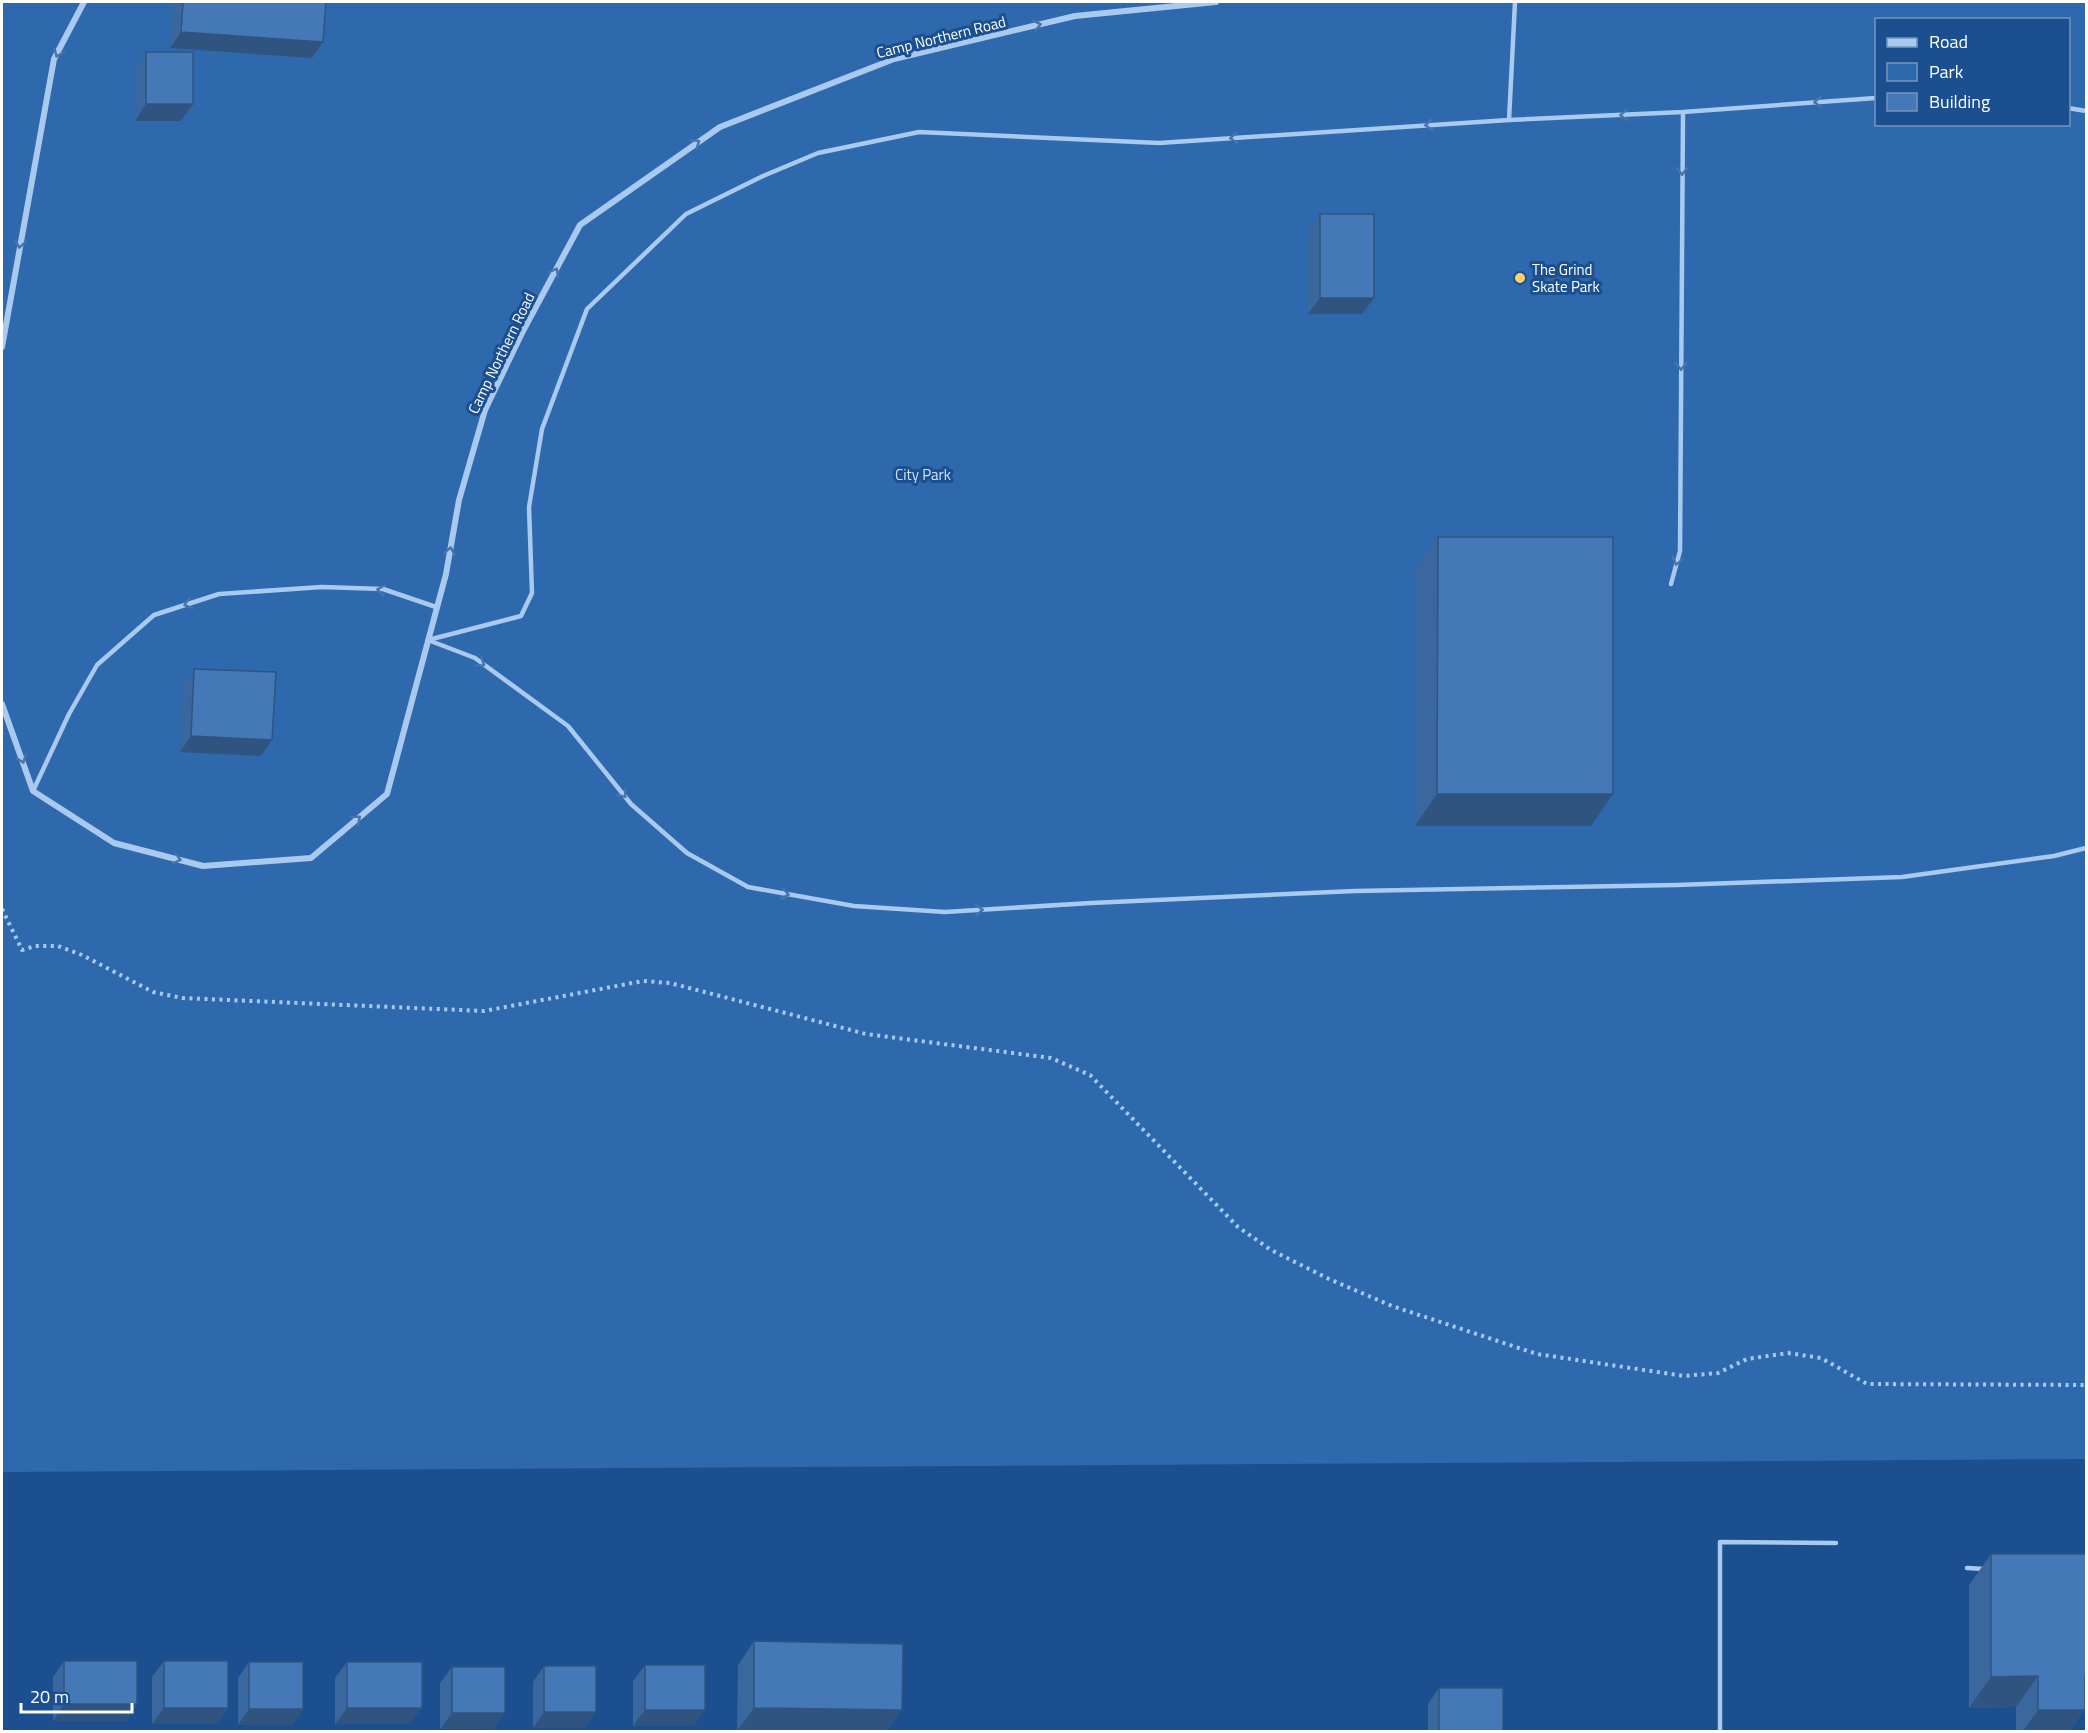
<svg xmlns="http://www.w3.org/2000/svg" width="2088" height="1733" font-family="'Titillium Web',sans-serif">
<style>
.green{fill:#2e69ad;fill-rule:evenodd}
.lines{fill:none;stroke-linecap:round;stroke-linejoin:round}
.path{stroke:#a9c9ee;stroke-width:4;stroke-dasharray:3 4.5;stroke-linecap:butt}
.service{stroke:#a9c9ee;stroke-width:4.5}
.minor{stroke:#a9c9ee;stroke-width:6}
.wall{fill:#3a679d}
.shaded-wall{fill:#305480}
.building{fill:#4478b7;stroke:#305480;stroke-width:1.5}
.oneway{stroke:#4674ac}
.poi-dot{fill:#ffd166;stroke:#1b4f8f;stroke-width:2}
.labels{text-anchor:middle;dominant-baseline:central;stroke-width:6;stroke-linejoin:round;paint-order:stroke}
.street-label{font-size:15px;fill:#fff;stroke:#1b4f8f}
.poi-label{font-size:15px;fill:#fff;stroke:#1b4f8f;text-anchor:start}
.park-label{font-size:15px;fill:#cfe3fa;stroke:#1b4f8f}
</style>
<rect width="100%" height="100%" fill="#1b4f8f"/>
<path class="green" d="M2,2H2086V1459L2,1472ZM1876,20H2068V124H1876Z"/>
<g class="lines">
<path class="path" d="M2,909L22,950L35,946H58L82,955L153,992L182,998L484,1011L643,981L670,983L866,1034L1051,1058L1090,1075L1238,1227L1271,1250L1329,1279L1392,1306L1537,1354L1684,1376L1718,1373L1747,1359L1788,1353L1821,1358L1867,1384L2086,1385"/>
<g class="service">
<path d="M2068,108L2086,111"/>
<path d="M1509,120L1515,2"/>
<path d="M1671,584L1680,551L1683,112"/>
<path d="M428,640L521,616L532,593L529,507L542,429L587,309L686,214L763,176L818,153L919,132L1159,143L1509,120L1683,112L1876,98"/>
<path d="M428,640L475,658L568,726L631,804L687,853L748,887L854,906L945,912L1091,903L1355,891L1677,885L1902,877L2054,856L2086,848"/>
<path d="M33,791L69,714L97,665L154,615L219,594L322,587L383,589L436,607"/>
<path d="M1967,1568L1985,1569"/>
<path d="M1720,1732V1542L1836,1543"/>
</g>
<g class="minor">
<path d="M2,347L54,59L84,2"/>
<path d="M2,704L33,791L114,843L203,866L311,858L387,794L446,574L459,500L485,410L523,331L580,225L720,127L894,59L1075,16L1216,2"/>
</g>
</g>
<g class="wall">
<path d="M176,2H326L312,58L170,48L173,7Z"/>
<path d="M146,52L193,104L181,121H135V68Z"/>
<path d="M1320,214L1374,298L1362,314H1308V230Z"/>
<path d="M1438,537L1613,794L1591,826H1415L1416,568Z"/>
<path d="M194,669L261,756L180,752L183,685Z"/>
<path d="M1991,1554L2086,1707H2085L2070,1731H2016V1707L1969,1708V1585Z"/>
<path d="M754,1641L902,1710L887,1731H737L738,1665Z"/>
<path d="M64,1661L137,1704L126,1721H53V1677Z"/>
<path d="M164,1661L228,1708L217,1724H152V1677Z"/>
<path d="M249,1662L303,1709L292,1725H238V1678Z"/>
<path d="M347,1662L410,1724H335V1678Z"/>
<path d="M645,1665L694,1726H633V1681Z"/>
<path d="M544,1666L585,1728H533V1682Z"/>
<path d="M452,1667L494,1729H440V1683Z"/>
<path d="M1439,1688L1503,1731H1428V1704Z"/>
</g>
<g class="shaded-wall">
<path d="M181,32L323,42L312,58L170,48Z"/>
<path d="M146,104H193L181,121H135Z"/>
<path d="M1320,298H1374L1362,314H1308Z"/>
<path d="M191,736L272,740L261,756L180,752Z"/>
<path d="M1437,794H1613L1591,826H1415Z"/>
<path d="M2038,1676L2016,1707L1969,1708L1991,1677Z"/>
<path d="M2085,1676H2086V1707H2063Z"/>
<path d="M64,1704H137L126,1721H53Z"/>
<path d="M164,1708H228L217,1724H152Z"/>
<path d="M347,1708H422L410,1724H335Z"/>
<path d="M754,1708L902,1710L887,1731H737Z"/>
<path d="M249,1709H303L292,1725H238Z"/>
<path d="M645,1710H705L694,1726H633Z"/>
<path d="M2038,1710H2085L2070,1731H2023Z"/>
<path d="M544,1712H596L585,1728H533Z"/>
<path d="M452,1713H505L494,1729H440Z"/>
</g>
<g class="building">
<path d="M183,2H326L323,42L181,32Z"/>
<rect x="146" y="52" width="47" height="52"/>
<rect x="1320" y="214" width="54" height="84"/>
<path d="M1438,537H1613V794H1437Z"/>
<path d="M194,669L276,672L272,740L191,736Z"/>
<path d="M1991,1554H2086V1676H2085V1710H2038V1676L1991,1677Z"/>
<path d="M754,1641L903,1644L902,1710L754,1708Z"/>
<rect x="64" y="1661" width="73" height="43"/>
<rect x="164" y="1661" width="64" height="47"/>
<rect x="249" y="1662" width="54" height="47"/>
<rect x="347" y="1662" width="75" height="46"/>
<rect x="645" y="1665" width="60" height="45"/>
<rect x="544" y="1666" width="52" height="46"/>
<rect x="452" y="1667" width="53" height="46"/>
<rect x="1439" y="1688" width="64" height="43"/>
</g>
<defs><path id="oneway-chevron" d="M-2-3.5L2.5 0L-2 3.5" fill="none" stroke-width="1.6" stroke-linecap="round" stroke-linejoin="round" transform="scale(1.5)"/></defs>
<g class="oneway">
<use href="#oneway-chevron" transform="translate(1037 25) rotate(-13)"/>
<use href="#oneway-chevron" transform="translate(58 53) rotate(114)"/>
<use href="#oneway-chevron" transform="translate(1818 102) rotate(176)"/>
<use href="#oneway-chevron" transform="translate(1624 115) rotate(178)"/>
<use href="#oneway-chevron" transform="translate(1429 125) rotate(176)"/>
<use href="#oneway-chevron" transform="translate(1234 138) rotate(176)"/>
<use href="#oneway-chevron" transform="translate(696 143) rotate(-35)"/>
<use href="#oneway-chevron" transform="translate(1682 171) rotate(90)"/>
<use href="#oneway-chevron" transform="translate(20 244) rotate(100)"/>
<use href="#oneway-chevron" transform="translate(555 272) rotate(-61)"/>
<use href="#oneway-chevron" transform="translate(1681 366) rotate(90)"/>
<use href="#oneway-chevron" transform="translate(450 551) rotate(-80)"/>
<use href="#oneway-chevron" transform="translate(1677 561) rotate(104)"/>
<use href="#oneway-chevron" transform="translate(381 590) rotate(-171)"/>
<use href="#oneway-chevron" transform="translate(188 604) rotate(162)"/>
<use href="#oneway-chevron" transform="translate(481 663) rotate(34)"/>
<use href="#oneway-chevron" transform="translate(22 759) rotate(70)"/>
<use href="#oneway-chevron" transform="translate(623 794) rotate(51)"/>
<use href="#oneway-chevron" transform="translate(357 819) rotate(-40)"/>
<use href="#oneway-chevron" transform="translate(177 859) rotate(15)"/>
<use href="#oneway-chevron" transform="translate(785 894) rotate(10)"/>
<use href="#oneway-chevron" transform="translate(979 910) rotate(-4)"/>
</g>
<circle class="poi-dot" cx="1520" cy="278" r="6"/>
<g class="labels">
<g class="street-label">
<text transform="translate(941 37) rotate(-14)">Camp Northern Road</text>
<text transform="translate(501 353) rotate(-64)">Camp Northern Road</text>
</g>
<g class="poi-label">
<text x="1532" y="269">The Grind<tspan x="1532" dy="17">Skate Park</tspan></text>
</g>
<g class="park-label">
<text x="923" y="474">City Park</text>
</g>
</g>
<rect width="2088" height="1733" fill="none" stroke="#ffffff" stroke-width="6"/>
<rect x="1875" y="18" width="195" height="108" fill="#1b4f8f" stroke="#7695bc" stroke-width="1.5"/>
<rect x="1887" y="38" width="30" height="9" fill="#a9c9ee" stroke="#7695bc" stroke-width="1.5"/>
<text x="1929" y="48" font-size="18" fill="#ffffff">Road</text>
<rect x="1887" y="63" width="30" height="18" fill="#2e69ad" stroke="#7695bc" stroke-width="1.5"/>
<text x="1929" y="78" font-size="18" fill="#ffffff">Park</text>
<rect x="1887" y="93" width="30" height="18" fill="#4478b7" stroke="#7695bc" stroke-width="1.5"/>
<text x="1929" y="108" font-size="18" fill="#ffffff">Building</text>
<path d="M21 1703v9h111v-9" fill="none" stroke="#ffffff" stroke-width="3"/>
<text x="30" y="1703" font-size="18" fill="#ffffff" stroke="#1b4f8f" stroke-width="4.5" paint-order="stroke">20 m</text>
</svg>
